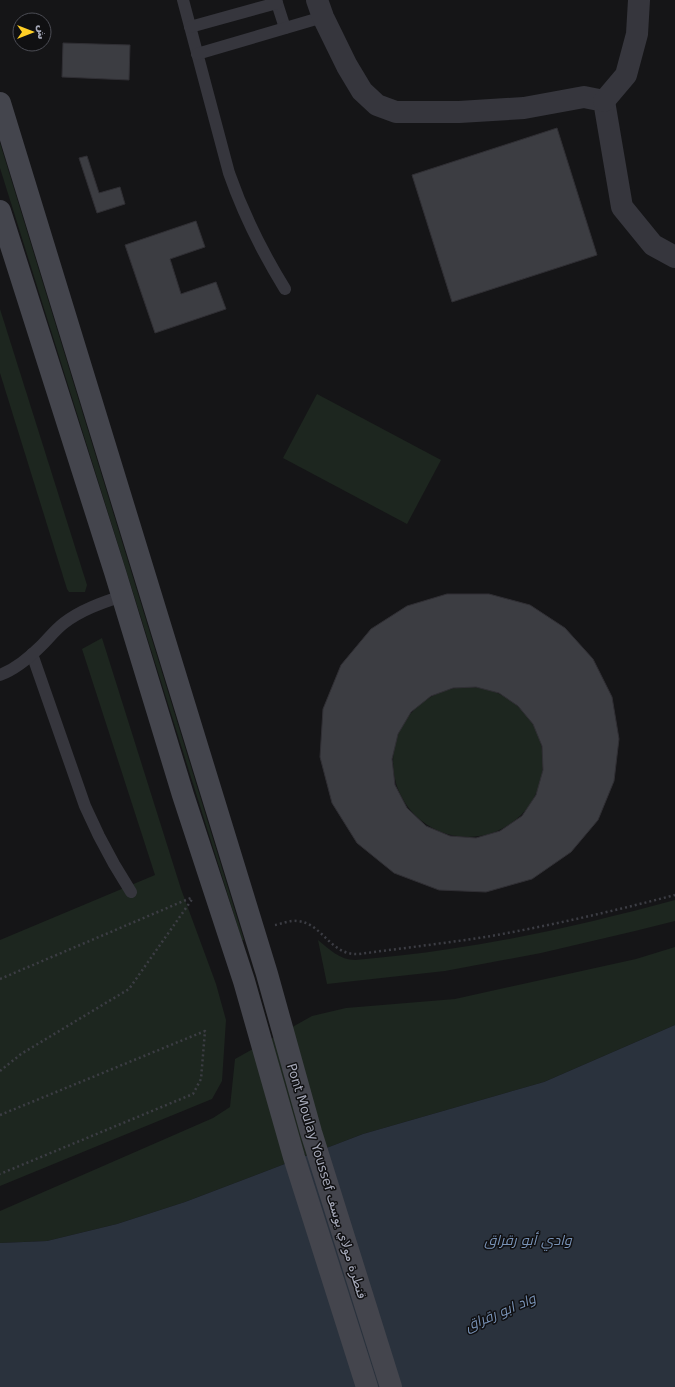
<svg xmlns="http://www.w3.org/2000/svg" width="675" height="1387" font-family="'DejaVu Sans',Cairo,sans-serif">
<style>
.green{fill:#1d261f}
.water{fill:#2a323d}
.building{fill:#3c3d42;stroke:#302f34;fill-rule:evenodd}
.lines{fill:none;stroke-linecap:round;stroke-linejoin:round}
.path{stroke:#3c3d44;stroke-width:2.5;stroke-dasharray:2 3;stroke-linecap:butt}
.lane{stroke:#36363d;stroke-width:12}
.street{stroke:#36363d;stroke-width:22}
.secondary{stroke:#44454d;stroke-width:22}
.labels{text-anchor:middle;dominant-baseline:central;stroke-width:3;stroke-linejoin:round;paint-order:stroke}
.street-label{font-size:13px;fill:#a6a9b9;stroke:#101012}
.water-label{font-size:14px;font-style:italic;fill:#7993b7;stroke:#101012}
</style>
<rect width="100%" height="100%" fill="#151517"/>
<g class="green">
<path d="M0,143L244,940H242L0,168Z"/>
<path d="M0,309L87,585L85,592H69L67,589L0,373Z"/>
<path d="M317,394L441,460L407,524L283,458Z"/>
<path d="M102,638L181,889L216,984L226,1020L222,1081L212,1099L0,1186V940L155,875L82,649Z"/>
<circle cx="468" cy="762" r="75"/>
<path d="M675,900V921L635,931L541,953L445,971L327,984L318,940C329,949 340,960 355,960C386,957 418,954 449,949C525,938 601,920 675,900Z"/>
<path d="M675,947V1025L544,1082L363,1134L185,1202L117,1224L47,1241L0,1243V1211L213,1118L230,1107L235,1059L312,1016L346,1008L455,999L636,959Z"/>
</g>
<path class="water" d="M675,1025V1387H0V1243L47,1241L117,1224L185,1202L363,1134L544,1082Z"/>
<g class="building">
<path d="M63,43L130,45L129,80L62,77Z"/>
<path d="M557,128L597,255L452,302L412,175Z"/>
<path d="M87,156L99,193L120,187L125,204L97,213L79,158Z"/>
<path d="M196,221L205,247L170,259L181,294L216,282L226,309L155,333L125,245Z"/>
<path d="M447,594H489L530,605L565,628L593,659L612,697L619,739L614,781L598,820L571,852L532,879L486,892L439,890L394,873L357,843L332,803L320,757L323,709L341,665L371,629L407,606ZM476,687L499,693L518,706L533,724L542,746L543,770L536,795L522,816L500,831L476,838L450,836L426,826L407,808L395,785L392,759L398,734L411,712L431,696L453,688Z"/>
</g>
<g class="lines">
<g class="path">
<path d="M275,925C281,924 290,920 297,921C323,923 330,956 359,954C403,948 448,943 491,936C553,925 614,911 675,895"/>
<path d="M0,979L193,897"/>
<path d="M0,1071L21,1054L129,989L193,898"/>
<path d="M0,1115L205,1031L201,1079L193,1094L0,1174"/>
</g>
<g class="lane">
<path d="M183,0L229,173C244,216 261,250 285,289"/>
<path d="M276,0L285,28"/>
<path d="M190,27L277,3"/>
<path d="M197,54L323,17"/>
<path d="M32,654L85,806L99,836L114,864L131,892"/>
<path d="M0,675C16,669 30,657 42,645C49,638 55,630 64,623C81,610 101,603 122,596"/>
</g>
<g class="street">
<path d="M317,0L323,17L347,66L362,91L377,105L396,112H459L524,108L584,97L604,101L622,207L653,245L675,257"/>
<path d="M604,101L626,75L637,34L639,0"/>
</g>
<g class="secondary">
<path d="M0,103L267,974L311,1132L391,1387"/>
<path d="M0,211L115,572L183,795L244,981L294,1157L367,1387"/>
</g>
</g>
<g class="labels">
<g class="street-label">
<text transform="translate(327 1181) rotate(73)">Pont Moulay Youssef قنطرة مولاي يوسف</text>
</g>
<g class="water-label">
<text x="528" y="1240">وادي أبو رقراق</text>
<text transform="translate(500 1312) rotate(-23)">واد ابو رقراق</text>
</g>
</g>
<g transform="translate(32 32) rotate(90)"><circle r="19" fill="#101012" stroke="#4c4d55"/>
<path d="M0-3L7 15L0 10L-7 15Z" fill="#ffcf26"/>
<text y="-6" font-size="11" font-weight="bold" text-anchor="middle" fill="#a6a9b9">ش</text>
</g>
</svg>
